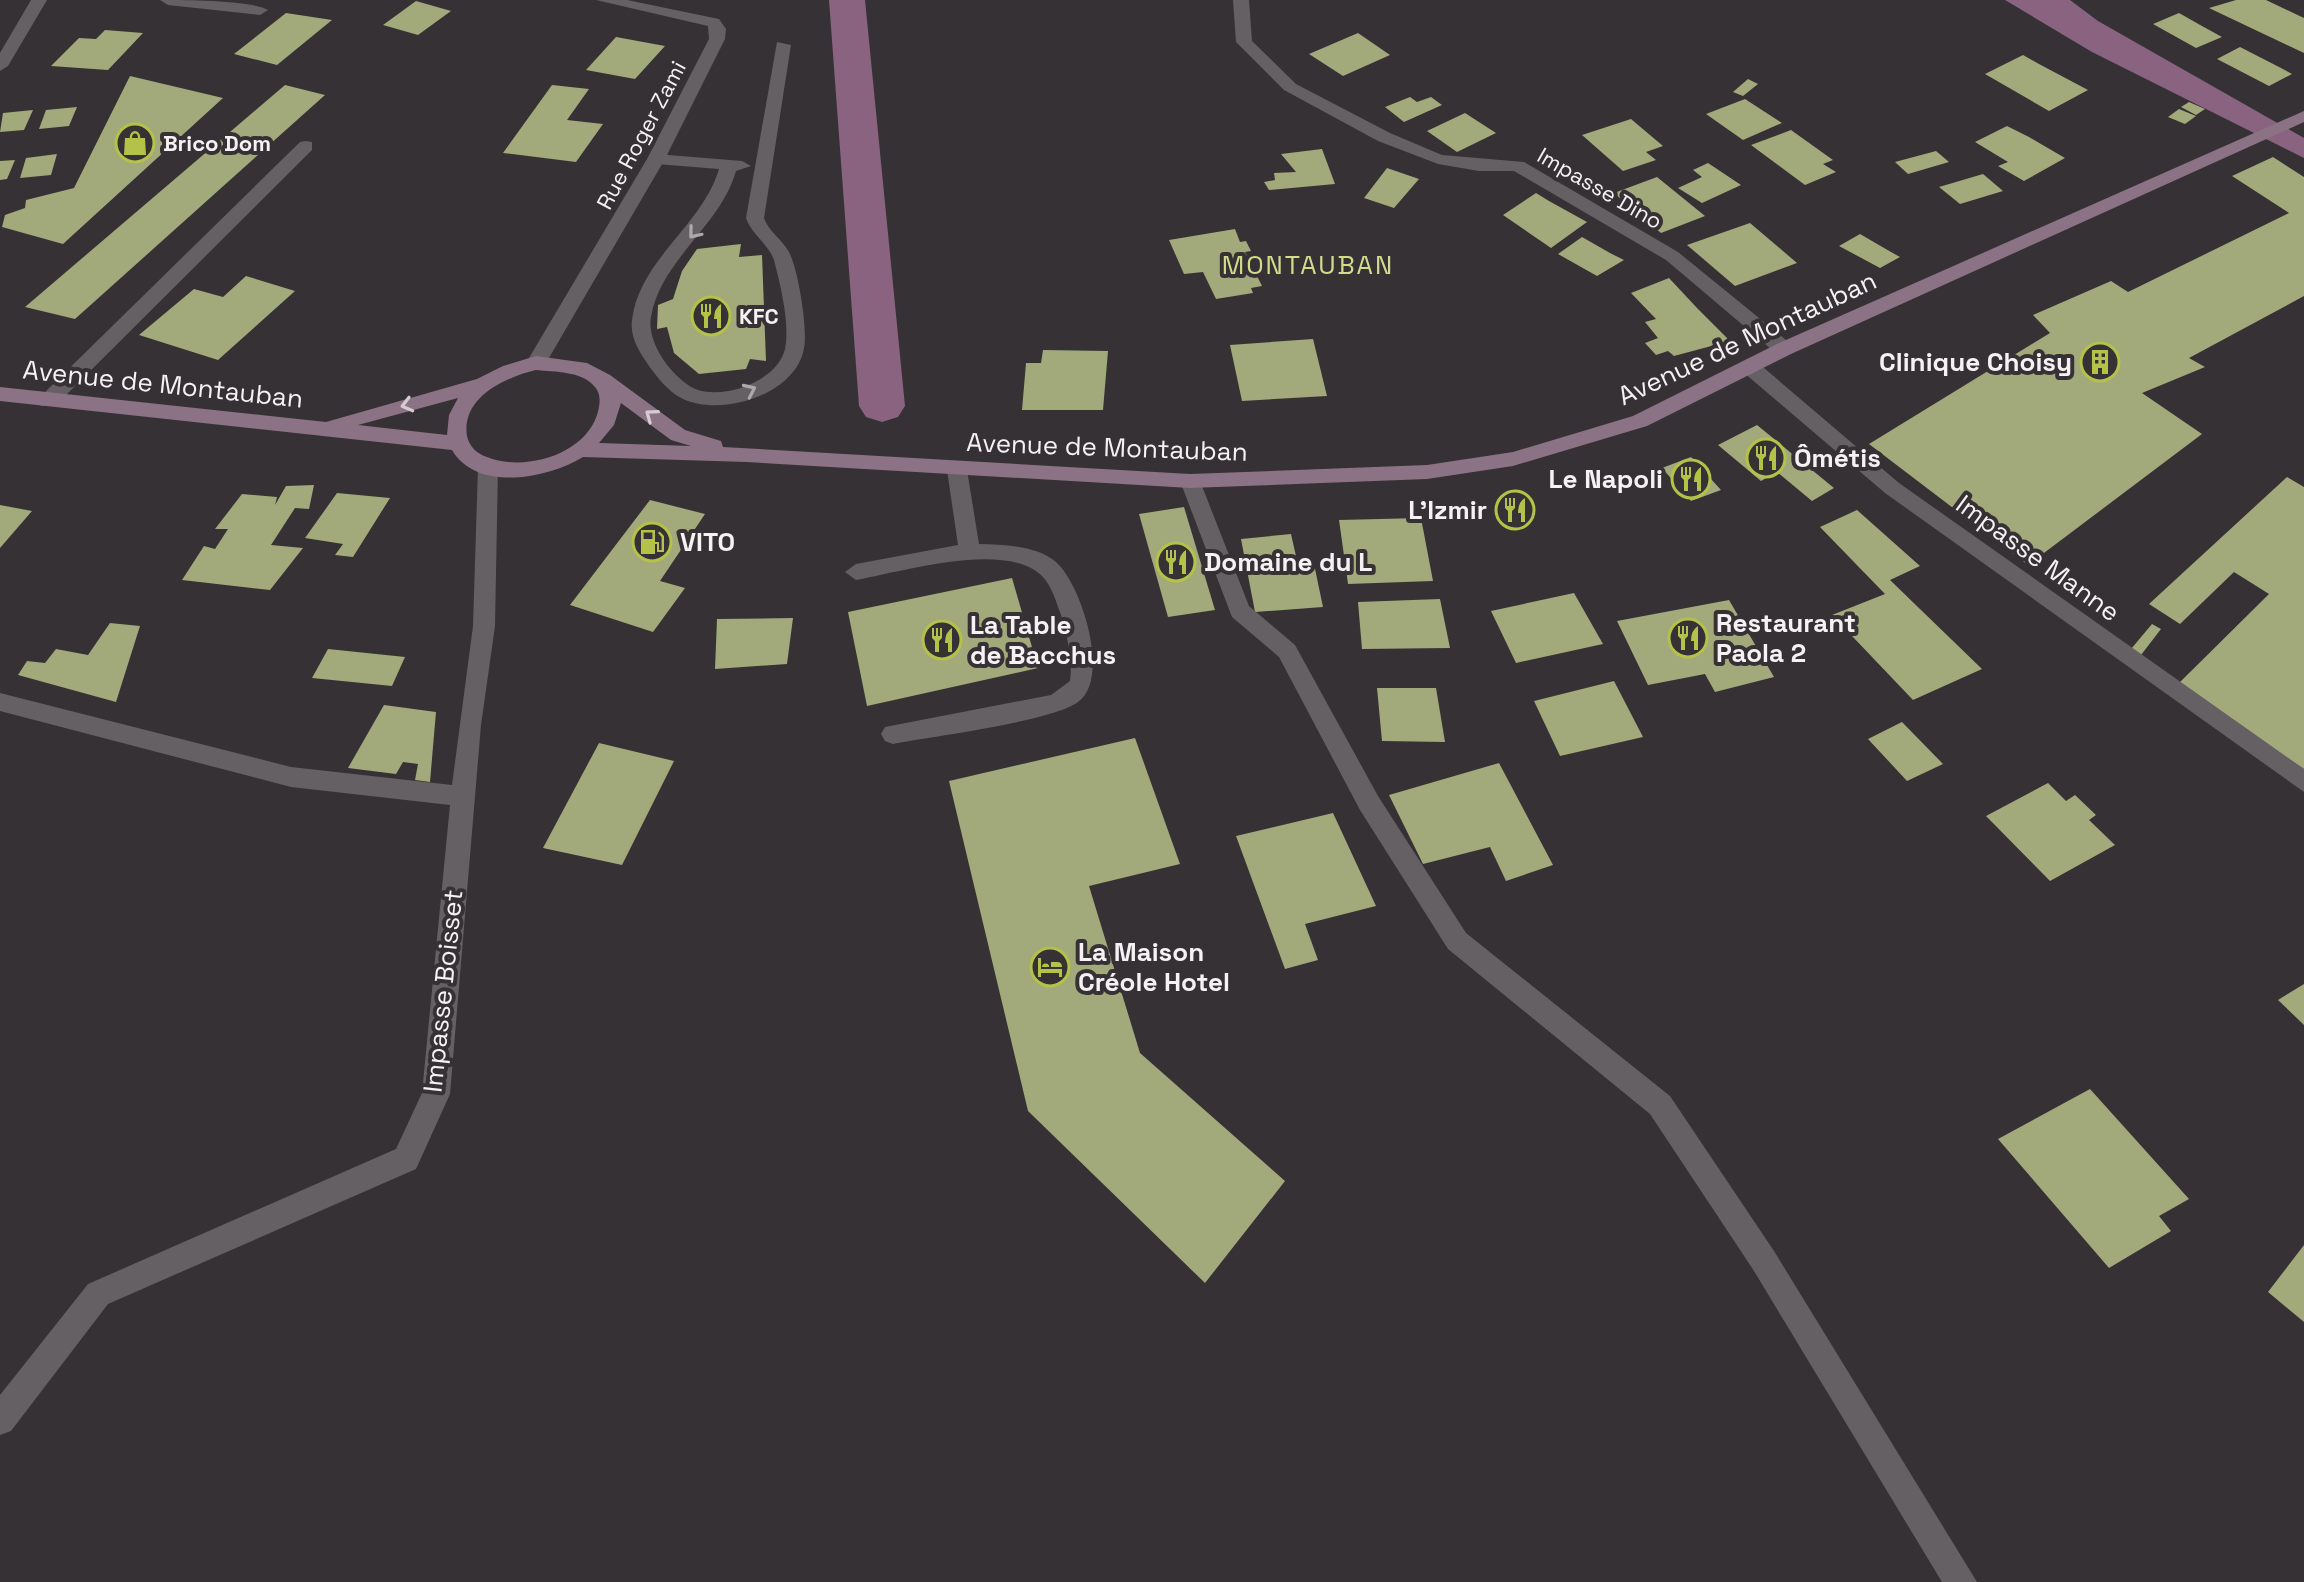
<svg xmlns="http://www.w3.org/2000/svg" width="2304" height="1582" font-family="'Space Grotesk',sans-serif">
<style>
.water{fill:#89637f}
.lines{fill:none;stroke-linecap:round;stroke-linejoin:round}
.canal{fill:#89637f;fill-rule:evenodd}
.building{fill:#a2a97b}
.lane{fill:#656064;fill-rule:evenodd}
.street{fill:#656064;fill-rule:evenodd}
.secondary{fill:#8b7285;fill-rule:evenodd}
.oneway{stroke:#ada9ac}
.oneway2{stroke:#d5ccd3}
.labels{text-anchor:middle;dominant-baseline:central;stroke-width:8;stroke-linejoin:round;paint-order:stroke}
.far-street-label{font-size:22px;fill:#f5f2f4;stroke:#363134}
.far-poi-label{font-size:22px;font-weight:bold;fill:#f5f2f4;stroke:#363134;text-anchor:start}
.far-quarter-label{font-size:26px;letter-spacing:2px;fill:#d1dc8f;stroke:#363134}
.street-label{font-size:26px;fill:#f5f2f4;stroke:#363134}
.poi-label{font-size:26px;font-weight:bold;fill:#f5f2f4;stroke:#363134;text-anchor:start}
</style>
<rect width="100%" height="100%" fill="#363134"/>
<path class="water" d="M2005,0H2070L2098,21L2304,138V158L2092,52Z"/>
<g class="lines">
<path class="canal" d="M829,0H865L905,406L898,417L882,422L866,417L859,406Z"/>
</g>
<g class="building">
<path d="M2236,0H2266L2304,18V53L2209,8Z"/>
<path d="M416,1L451,11L418,35L383,25Z"/>
<path d="M286,13L332,20L277,65L234,54Z"/>
<path d="M2179,13L2202,26L2222,37L2196,48L2153,24Z"/>
<path d="M105,30L143,33L108,70L51,66L79,38L96,39Z"/>
<path d="M1358,33L1390,55L1343,76L1309,54Z"/>
<path d="M616,37L665,46L635,79L586,70Z"/>
<path d="M2240,47L2281,68L2292,74L2269,86L2217,59Z"/>
<path d="M2023,55L2039,64L2088,90L2049,111L1985,74Z"/>
<path d="M130,76L223,98L63,244L2,227L5,215L25,208L26,200L74,188Z"/>
<path d="M1748,79L1758,84L1743,96L1733,92Z"/>
<path d="M285,85L325,95L75,319L25,307Z"/>
<path d="M552,85L589,89L567,120L603,124L576,162L503,153Z"/>
<path d="M1410,97L1417,102L1431,97L1442,105L1404,122L1385,107Z"/>
<path d="M1745,99L1782,123L1743,140L1706,114Z"/>
<path d="M2189,102L2205,109L2196,115L2181,107Z"/>
<path d="M77,107L69,126L39,129L46,110Z"/>
<path d="M2179,109L2196,116L2185,124L2168,117Z"/>
<path d="M33,110L24,130L0,132L3,113Z"/>
<path d="M1465,113L1496,133L1457,152L1427,131Z"/>
<path d="M1631,119L1663,146L1646,152L1656,160L1623,171L1582,135Z"/>
<path d="M2007,126L2029,137L2065,158L2024,181L1998,166L2008,162L1975,142Z"/>
<path d="M1791,130L1833,160L1823,164L1836,172L1805,185L1751,145Z"/>
<path d="M1322,149L1335,184L1269,190L1264,182L1275,180L1274,173L1296,172L1281,154Z"/>
<path d="M1936,151L1949,162L1908,174L1895,162Z"/>
<path d="M57,154L51,175L20,178L26,158Z"/>
<path d="M2273,157L2304,177V296L2189,358L2205,367L2142,393L2202,434L2028,565L1869,444L2050,333L2033,315L2111,281L2128,292L2289,213L2232,176Z"/>
<path d="M15,160L7,179L0,180V161Z"/>
<path d="M1708,163L1741,185L1702,203L1678,188L1702,177L1693,170Z"/>
<path d="M1387,168L1419,179L1394,208L1364,198Z"/>
<path d="M1983,174L2003,191L1960,204L1939,187Z"/>
<path d="M1657,177L1705,216L1661,233L1614,193Z"/>
<path d="M1536,193L1549,201L1587,222L1551,248L1503,215Z"/>
<path d="M1750,223L1797,263L1735,286L1687,245Z"/>
<path d="M1235,229L1240,242L1246,241L1251,251L1245,252L1262,286L1251,288L1253,293L1216,299L1203,272L1184,274L1169,240Z"/>
<path d="M1860,234L1891,252L1900,257L1880,268L1839,246Z"/>
<path d="M1582,237L1610,253L1624,260L1597,276L1558,254Z"/>
<path d="M741,244L739,257L762,255L766,361L750,359L746,369L699,374L674,353L667,327L657,329L658,305L673,299L682,271L697,249Z"/>
<path d="M246,276L295,291L218,360L139,335L194,289L223,297Z"/>
<path d="M1669,278L1697,308L1730,341L1674,356L1668,351L1656,355L1645,343L1658,338L1645,322L1656,319L1631,293Z"/>
<path d="M1313,339L1327,396L1242,401L1230,345Z"/>
<path d="M1043,350L1108,351L1103,410H1022L1026,363H1041Z"/>
<path d="M1757,425L1834,488L1812,501L1777,472L1761,481L1718,445Z"/>
<path d="M1691,457L1721,490L1691,501L1662,468Z"/>
<path d="M2287,477L2304,487V769L2176,686L2269,594L2234,572L2180,624L2149,604Z"/>
<path d="M314,485L309,509L295,508L271,545L303,548L270,590L182,580L204,546L215,549L228,529H215L242,494L277,497L275,505L286,486Z"/>
<path d="M337,493L390,498L353,557L335,555L343,544L305,538Z"/>
<path d="M650,500L705,514L660,581L685,588L653,632L570,605Z"/>
<path d="M0,505L32,511L0,548Z"/>
<path d="M1184,507L1215,610L1168,617L1139,514Z"/>
<path d="M1857,510L1920,566L1890,580L1982,669L1913,700L1832,615L1885,594L1820,527Z"/>
<path d="M1421,518L1433,581L1348,584L1339,520Z"/>
<path d="M1291,534L1298,565L1314,564L1323,607L1255,612L1241,539Z"/>
<path d="M1012,578L1038,668L867,706L848,612Z"/>
<path d="M1574,593L1603,644L1516,663L1491,611Z"/>
<path d="M1440,599L1450,648L1362,649L1358,602Z"/>
<path d="M1729,600L1774,677L1715,692L1705,674L1648,685L1617,621Z"/>
<path d="M793,618L787,664L715,669L717,619Z"/>
<path d="M110,623L140,626L116,702L18,675L27,661L45,663L56,649L88,655Z"/>
<path d="M2152,624L2161,629L2141,655L2131,649Z"/>
<path d="M328,649L405,657L392,686L312,678Z"/>
<path d="M1614,681L1643,737L1560,756L1534,701Z"/>
<path d="M1377,688H1436L1445,742L1382,741Z"/>
<path d="M384,705L436,712L430,782L415,780L418,764L403,762L396,774L348,768Z"/>
<path d="M1902,722L1943,764L1907,781L1868,739Z"/>
<path d="M1135,738L1180,864L1089,886L1140,1053L1285,1181L1205,1283L1028,1111L949,781Z"/>
<path d="M599,743L674,761L622,865L543,848Z"/>
<path d="M1499,763L1553,865L1506,881L1490,847L1423,864L1389,795Z"/>
<path d="M2048,783L2066,801L2075,795L2096,815L2089,820L2115,845L2050,881L1986,816Z"/>
<path d="M1333,813L1376,906L1305,924L1318,960L1285,969L1236,836Z"/>
<path d="M2304,984V1025L2278,1000Z"/>
<path d="M2090,1089L2189,1199L2159,1216L2171,1231L2109,1268L1998,1139Z"/>
<path d="M2304,1245V1322L2268,1292Z"/>
</g>
<g class="lines">
<g class="lane">
<path d="M31,0H47L8,66L0,71V53Z"/>
<path d="M160,0C184,0 251,0 268,10L260,15L168,5Z"/>
<path d="M1233,0H1249L1252,41L1296,84L1390,133L1442,155L1524,162L1678,252L1791,344L1794,349L1791,354H1777L1666,260L1514,171H1479L1438,164L1378,141L1284,90L1236,42Z"/>
<path d="M777,42L791,45L764,218C769,232 782,239 789,252C798,269 808,328 804,348C796,395 722,417 683,399C667,391 655,375 645,360C637,348 630,335 632,320C639,260 702,226 719,169L656,164L647,159L656,154L742,161L751,166L736,171C720,227 661,259 651,317C646,343 674,381 698,390C727,399 778,380 785,349C790,324 781,288 775,264C771,245 752,236 746,218Z"/>
<path d="M306,141L312,142V150L55,406H41L38,401L41,396L300,142Z"/>
<path d="M957,463L967,470L979,544C1004,545 1036,545 1056,562C1082,585 1111,679 1078,702C1051,722 932,736 893,744L885,741L881,734L885,727L1051,695L1070,681C1073,659 1067,636 1061,615C1056,602 1052,586 1042,576C1006,540 901,572 856,580L845,572L856,564L958,545L947,470Z"/>
</g>
<g class="street">
<path d="M596,0H627L719,19L726,29L725,39L665,159L546,363L536,370L526,363L647,159L709,39L708,26Z"/>
<path d="M1750,360L1757,362L1899,483L2304,769V792L1885,493L1743,372L1740,367L1743,362Z"/>
<path d="M488,460L498,467L495,626L481,725L450,1094L416,1169L108,1304L11,1431L0,1435V1395L88,1284L396,1149L422,1093L450,805L291,787L0,711V693L291,767L452,785L473,626L478,467Z"/>
<path d="M1190,474L1200,481L1249,606L1295,645L1378,796L1466,933L1670,1096L1774,1251L1977,1582H1942L1754,1271L1650,1114L1448,949L1360,810L1279,657L1232,617L1180,481Z"/>
</g>
<path class="secondary" d="M2304,111V122L1791,354L1647,426L1513,466L1427,479L1190,488L747,462L583,457C549,478 477,493 452,450L0,401V387L326,422L477,379L503,366L536,356L587,363L610,375L685,430L721,441L723,447L1190,474L1427,465L1513,452L1633,416L1777,344ZM536,370C555,372 581,371 594,386C602,394 600,405 597,415C584,455 524,472 487,457C477,454 469,446 467,436C461,397 506,377 536,370ZM458,398L449,415L447,435L358,425ZM621,403L671,440L691,446L599,443L614,425Z"/>
</g>
<defs><path id="oneway-chevron" d="M-2-3.5L2.5 0L-2 3.5" fill="none" stroke-width="1.6" stroke-linecap="round" stroke-linejoin="round" transform="scale(2)"/></defs>
<g class="oneway">
<use href="#oneway-chevron" transform="translate(694 233) rotate(129)"/>
<use href="#oneway-chevron" transform="translate(750 390) rotate(-25)"/>
</g>
<g class="oneway2">
<use href="#oneway-chevron" transform="translate(407 405) rotate(165)"/>
<use href="#oneway-chevron" transform="translate(651 415) rotate(-144)"/>
</g>
<defs>
<g id="shop-ring" transform="scale(2)"><circle r="9.5" fill="#363134" stroke="#b4c24a" stroke-width="1.5"/><path d="M-5-2.5h2.3a2.7 3.5 0 0 1 5.4 0H5L5.5 6h-11ZM-1.5-2.5h3a1.5 2.3 0 0 0-3 0Z" fill="#b4c24a"/></g>
<g id="restaurant-ring" transform="scale(2)"><circle r="9.5" fill="#363134" stroke="#b4c24a" stroke-width="1.5"/><path d="M-5-6h1v4h1v-4h1v4h1v-4h1v5L-1.5 .5V6h-2V.5L-5-1ZM5-6V6H3V1.5H1.5Q1.5-4 5-6Z" fill="#b4c24a"/></g>
<g id="building-ring" transform="scale(2)"><circle r="9.5" fill="#363134" stroke="#b4c24a" stroke-width="1.5"/><path d="M-4-6H4V6H1V3H-1V6H-4ZM-2.5-4.3h1.7v1.8h-1.7ZM.8-4.3h1.7v1.8H.8ZM-2.5-1h1.7V.8h-1.7ZM.8-1h1.7V.8H.8Z" fill="#b4c24a"/></g>
<g id="fuel-ring" transform="scale(2)"><circle r="9.5" fill="#363134" stroke="#b4c24a" stroke-width="1.5"/><path d="M-5.5-6h7V0h2V4h1.3V-2.5L3-4.5l.8-.8L6-3V5H2.5V1h-1V6h-7ZM-4.2-4.7v3.2H.2V-4.7Z" fill="#b4c24a"/></g>
<g id="hotel-ring" transform="scale(2)"><circle r="9.5" fill="#363134" stroke="#b4c24a" stroke-width="1.5"/><path d="M-6-4.5h1.5V1H6V5H4.5V3h-9V5H-6ZM-4 0a1.8 1.8 0 1 1 3.6 0ZM.5 0V-2.5h3Q6-2.5 6 0Z" fill="#b4c24a"/></g>
</defs>
<g fill-rule="evenodd">
<use href="#shop-ring" x="135" y="143"/>
<use href="#restaurant-ring" x="711" y="316"/>
<use href="#building-ring" x="2100" y="362"/>
<use href="#restaurant-ring" x="1766" y="458"/>
<use href="#restaurant-ring" x="1691" y="479"/>
<use href="#restaurant-ring" x="1515" y="510"/>
<use href="#fuel-ring" x="652" y="542"/>
<use href="#restaurant-ring" x="1176" y="562"/>
<use href="#restaurant-ring" x="1688" y="638"/>
<use href="#restaurant-ring" x="942" y="640"/>
<use href="#hotel-ring" x="1050" y="967"/>
</g>
<g class="labels">
<g class="far-street-label">
<text transform="translate(641 135) rotate(-62)">Rue Roger Zami</text>
<text transform="translate(1600 188) rotate(30)">Impasse Dino</text>
</g>
<g class="far-poi-label">
<text x="163" y="143">Brico Dom</text>
<text x="739" y="316">KFC</text>
</g>
<g class="far-quarter-label">
<text x="1308" y="265">MONTAUBAN</text>
</g>
<g class="street-label">
<text transform="translate(1747 338) rotate(-25)">Avenue de Montauban</text>
<text transform="translate(163 384) rotate(6)">Avenue de Montauban</text>
<text transform="translate(1107 447) rotate(2)">Avenue de Montauban</text>
<text transform="translate(2038 558) rotate(36)">Impasse Manne</text>
<text transform="translate(443 991) rotate(-84)">Impasse Boisset</text>
</g>
<g class="poi-label">
<text x="2072" y="362" text-anchor="end">Clinique Choisy</text>
<text x="1794" y="458">Ômétis</text>
<text x="1663" y="479" text-anchor="end">Le Napoli</text>
<text x="1487" y="510" text-anchor="end">L'Izmir</text>
<text x="680" y="542">VITO</text>
<text x="1204" y="562">Domaine du L</text>
<text x="1716" y="623">Restaurant<tspan x="1716" dy="30">Paola 2</tspan></text>
<text x="970" y="625">La Table<tspan x="970" dy="30">de Bacchus</tspan></text>
<text x="1078" y="952">La Maison<tspan x="1078" dy="30">Créole Hotel</tspan></text>
</g>
</g>
</svg>
